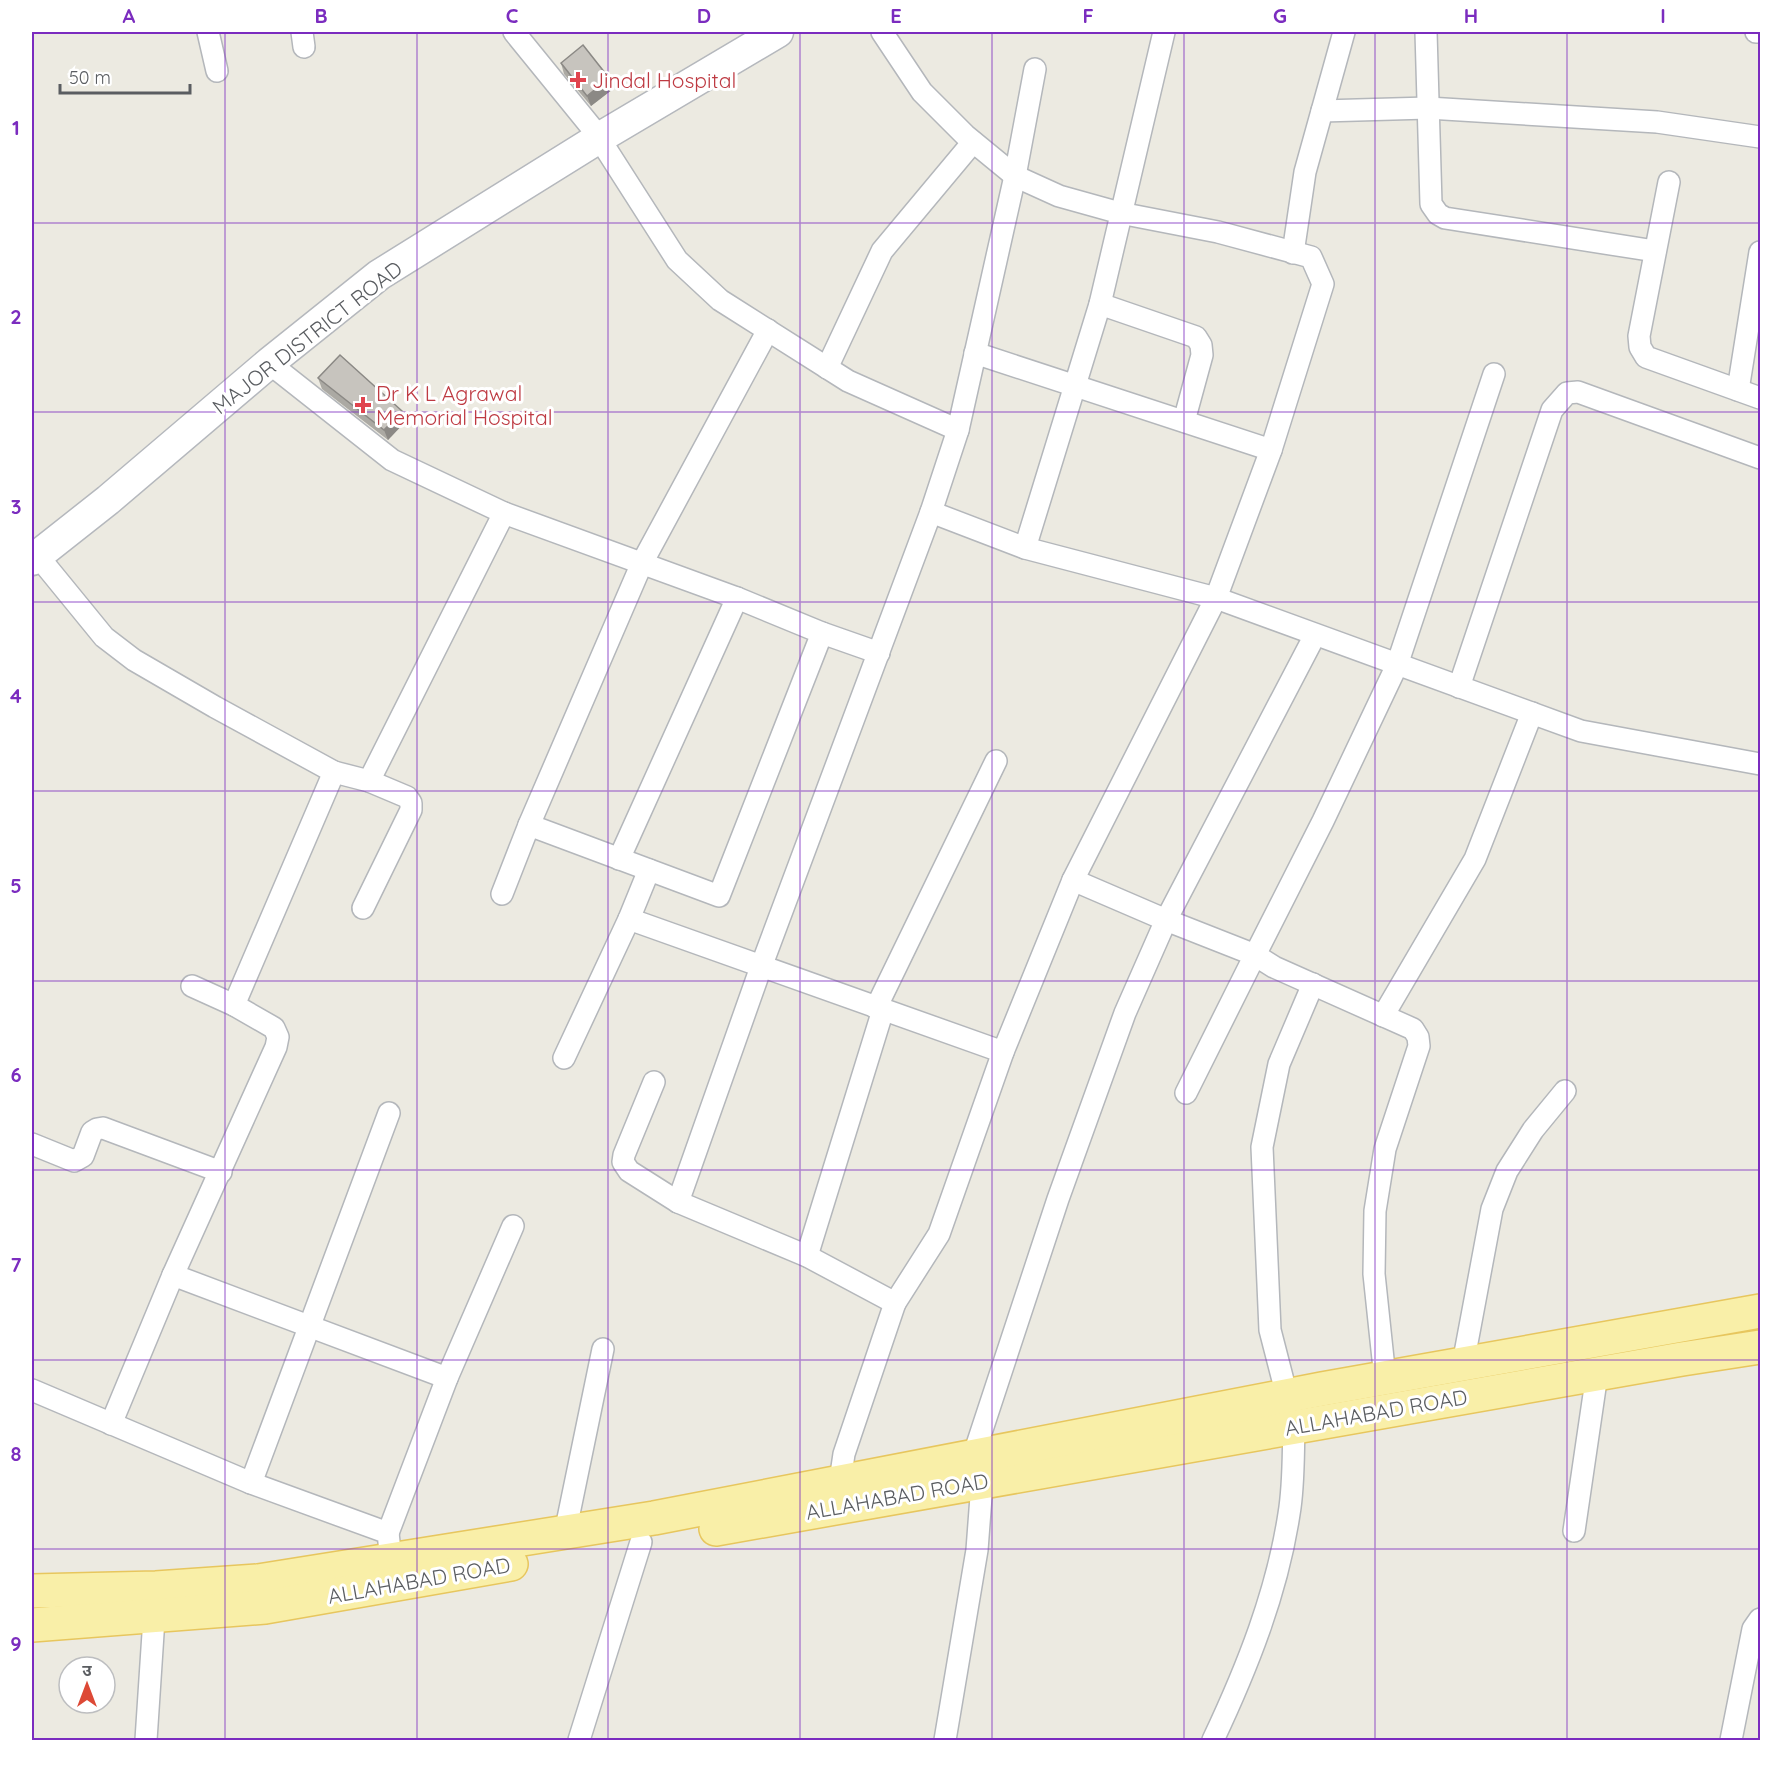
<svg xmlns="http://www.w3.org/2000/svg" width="1792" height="1772" font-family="Quicksand,'Noto Sans Devanagari',sans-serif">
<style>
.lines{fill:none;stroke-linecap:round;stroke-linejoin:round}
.street-casing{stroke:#b4b7bb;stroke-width:24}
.secondary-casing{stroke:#b5b8bd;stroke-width:33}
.primary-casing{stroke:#e7c65e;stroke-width:36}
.street{stroke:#fff;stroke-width:21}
.secondary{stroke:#fff;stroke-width:30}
.primary{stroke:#f9efa8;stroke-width:33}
.wall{fill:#aba9a3}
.shaded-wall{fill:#8b8985}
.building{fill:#c7c4be;stroke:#8b8985;stroke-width:1.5}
.grid{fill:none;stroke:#7b2cbf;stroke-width:1.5;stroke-opacity:0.55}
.health-dot{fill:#e0444e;stroke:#fff;stroke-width:2}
.labels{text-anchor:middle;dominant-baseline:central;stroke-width:6;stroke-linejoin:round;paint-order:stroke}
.health-label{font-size:21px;fill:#be3a42;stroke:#fff;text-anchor:start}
.street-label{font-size:21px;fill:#5a5d61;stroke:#fff}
.neatline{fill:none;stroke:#7b2cbf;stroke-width:2}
.grid-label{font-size:20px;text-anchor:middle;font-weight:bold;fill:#7b2cbf}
</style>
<rect width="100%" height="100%" fill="#eceae1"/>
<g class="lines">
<g class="street-casing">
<g id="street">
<path d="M208,32L217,71"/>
<path d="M302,32L304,47"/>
<path d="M514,32L592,128"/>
<path d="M882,32L922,92L965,135L1015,176L1059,196L1120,213L1218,232L1311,257L1323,284L1271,450L1216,598L1073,880L1003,1052L939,1234L895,1303"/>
<path d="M1426,32L1431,204L1438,214L1445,218L1655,251"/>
<path d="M1756,32H1760"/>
<path d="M1322,111L1428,108L1657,122L1760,137"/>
<path d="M599,138L677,260L720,300L848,381L958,430"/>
<path d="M1669,182L1639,336L1640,347L1646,357L1760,398"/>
<path d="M1293,253L1305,172L1344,32"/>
<path d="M1100,304L1196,337L1201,345L1202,355L1184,421"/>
<path d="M975,353L1271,450"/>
<path d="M269,363L392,460L504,513L737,598L822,633L719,896L529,825"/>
<path d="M827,368L882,251L973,142"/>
<path d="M1738,390L1760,252"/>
<path d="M931,512L1025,548L1216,598L1581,731L1760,764"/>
<path d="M1025,548L1100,304L1164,32"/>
<path d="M37,555L104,637L134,660L215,707L334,772"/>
<path d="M822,633L879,653"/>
<path d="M1459,687L1552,410L1567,393L1578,392L1760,458"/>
<path d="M619,859L737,598"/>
<path d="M1073,880L1166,920L1255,955L1186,1093"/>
<path d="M502,894L529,825L642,563L768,330"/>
<path d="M363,908L411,810V803L407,797L369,781"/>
<path d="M629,919L649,870"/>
<path d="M234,1005L334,772L369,781L504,513"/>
<path d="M876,1008L996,761"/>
<path d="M1383,1016L1475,859L1532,713"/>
<path d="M564,1058L629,919L1003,1052"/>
<path d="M654,1082L624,1155L623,1162L629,1171L678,1202L807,1256L895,1303L844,1454L840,1481L841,1493"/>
<path d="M32,1144L74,1161L83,1156L92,1132L97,1129L103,1128L221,1172"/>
<path d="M678,1202L761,967L931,512L958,430L1015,176L1035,69"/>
<path d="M807,1256L883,1010"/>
<path d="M173,1275L447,1378"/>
<path d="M1463,1364L1492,1209L1507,1171L1533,1130L1565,1091"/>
<path d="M1385,1378L1374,1274L1375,1211L1385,1149L1419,1046L1418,1037L1413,1029L1274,967L1255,955L1323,821L1397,665L1494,374"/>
<path d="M32,1390L251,1483L388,1533L391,1560L390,1571"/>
<path d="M1287,1396L1270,1330L1262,1147L1279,1064L1313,984"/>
<path d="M111,1424L173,1275L276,1047L278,1037L274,1028L234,1005L192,986"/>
<path d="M973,1457L1058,1199L1125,1013L1166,920L1315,635"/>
<path d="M251,1483L389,1113"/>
<path d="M1574,1531L1597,1374"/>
<path d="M388,1533L447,1378L513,1226"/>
<path d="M565,1533L603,1349"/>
<path d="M146,1740L155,1603"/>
<path d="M579,1740L641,1542"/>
<path d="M945,1740L977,1550L983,1470"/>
<path d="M1213,1740C1247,1668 1277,1593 1289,1514C1294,1485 1293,1455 1294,1426"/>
<path d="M1731,1740L1753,1629L1760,1619"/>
</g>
</g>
<g class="secondary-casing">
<path id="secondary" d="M32,560L108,500L269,363L379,275L599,138L778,32"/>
</g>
<g class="primary-casing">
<g id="primary">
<path d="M716,1529L1682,1359L1760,1347"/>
<path d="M32,1591L156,1588L258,1581L654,1518L1322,1389L1760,1311"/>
<path d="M32,1625L265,1607L511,1564"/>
</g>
</g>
<use href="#street" class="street"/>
<use href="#secondary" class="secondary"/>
<use href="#primary" class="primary"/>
</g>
<g class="wall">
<path d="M561,63L613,89L591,106L564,74Z"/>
<path d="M318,378L402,411L406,421L388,440L322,389Z"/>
</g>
<g class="shaded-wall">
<path d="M609,78L613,89L591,106L587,96Z"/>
<path d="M402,411L406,421L388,440L384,430Z"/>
</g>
<g class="building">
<path d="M583,45L609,78L587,96L561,63Z"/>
<path d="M340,355L402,411L384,430L318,378Z"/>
</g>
<path class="grid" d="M225,32V1740M417,32V1740M608,32V1740M800,32V1740M992,32V1740M1184,32V1740M1375,32V1740M1567,32V1740M32,223H1760M32,412H1760M32,602H1760M32,791H1760M32,981H1760M32,1170H1760M32,1360H1760M32,1549H1760"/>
<g class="health-dot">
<path d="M575 71h6v6h6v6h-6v6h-6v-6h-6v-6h6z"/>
<path d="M360 396h6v6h6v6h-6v6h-6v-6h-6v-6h6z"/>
</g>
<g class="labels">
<g class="health-label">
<text x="592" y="80">Jindal Hospital</text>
<text x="376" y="393">Dr K L Agrawal<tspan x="376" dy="24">Memorial Hospital</tspan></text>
</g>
<g class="street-label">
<text transform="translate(307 337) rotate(-38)">MAJOR DISTRICT ROAD</text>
<text transform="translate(1376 1412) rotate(-10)">ALLAHABAD ROAD</text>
<text transform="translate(897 1496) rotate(-10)">ALLAHABAD ROAD</text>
<text transform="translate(419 1580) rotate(-10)">ALLAHABAD ROAD</text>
</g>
</g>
<rect width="1792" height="1772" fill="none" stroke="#ffffff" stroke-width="66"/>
<g transform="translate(87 1685)"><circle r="28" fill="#ffffff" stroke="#bdbec0" stroke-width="1.5"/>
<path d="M0-4.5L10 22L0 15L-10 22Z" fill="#dd4936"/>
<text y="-9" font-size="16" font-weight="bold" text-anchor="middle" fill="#5a5d61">उ</text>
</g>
<path d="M60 84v9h130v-9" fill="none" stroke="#5a5d61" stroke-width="3"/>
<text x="69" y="84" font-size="18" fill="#5a5d61" stroke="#ffffff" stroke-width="4.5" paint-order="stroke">50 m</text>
<rect x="33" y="33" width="1726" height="1706" class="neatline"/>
<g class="grid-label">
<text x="129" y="23">A</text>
<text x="321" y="23">B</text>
<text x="512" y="23">C</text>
<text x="704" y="23">D</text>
<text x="896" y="23">E</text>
<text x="1088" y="23">F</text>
<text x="1280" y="23">G</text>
<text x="1471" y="23">H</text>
<text x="1663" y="23">I</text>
<text x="16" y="135">1</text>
<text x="16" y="324">2</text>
<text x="16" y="514">3</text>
<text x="16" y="703">4</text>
<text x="16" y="893">5</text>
<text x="16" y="1082">6</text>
<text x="16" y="1272">7</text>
<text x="16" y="1461">8</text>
<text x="16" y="1651">9</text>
</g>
</svg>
